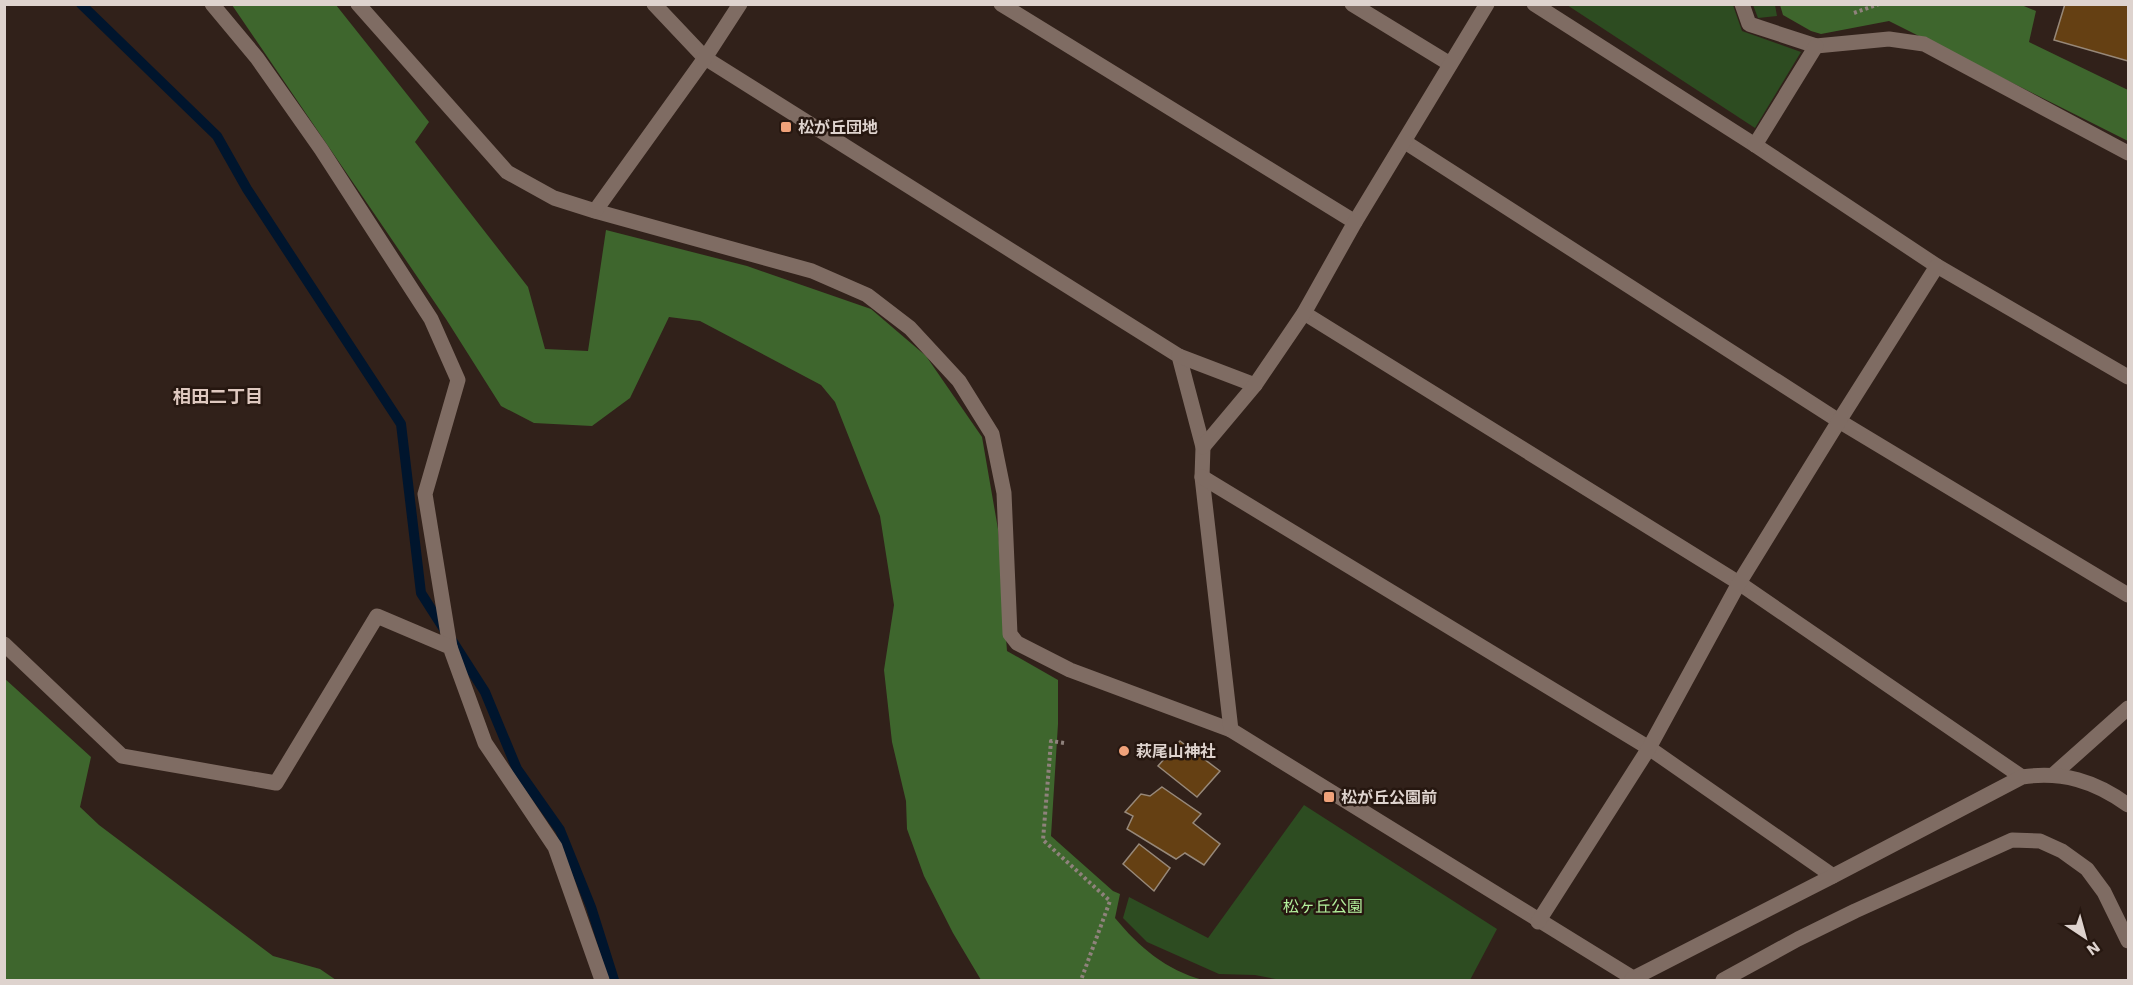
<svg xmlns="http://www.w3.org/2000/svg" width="2133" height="985" font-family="'Work Sans','Noto Sans JP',sans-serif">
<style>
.green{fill:#2d4c21}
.forest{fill:#3e662d}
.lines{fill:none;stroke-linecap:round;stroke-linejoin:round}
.stream{stroke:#00152d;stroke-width:10}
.building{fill:#654013;stroke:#978879;stroke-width:1.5}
.path{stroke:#8f827c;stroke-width:4;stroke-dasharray:3 3;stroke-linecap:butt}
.minor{stroke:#7f6c63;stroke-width:15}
.poi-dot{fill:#f0a27a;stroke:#261710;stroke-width:2}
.labels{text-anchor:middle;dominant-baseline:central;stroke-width:5;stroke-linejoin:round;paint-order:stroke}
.poi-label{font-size:16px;font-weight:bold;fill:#ded3ce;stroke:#261710;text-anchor:start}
.park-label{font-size:16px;fill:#b3f09c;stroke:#261710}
.neighbourhood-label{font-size:18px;font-weight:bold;fill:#dfc9c0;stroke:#261710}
</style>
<rect width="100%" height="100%" fill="#31211a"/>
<g class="green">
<path d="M1567,5H1733L1742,31L1801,52L1755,128Z"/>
<path d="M1753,5H1775L1777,16L1758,18Z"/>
<path d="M1304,805L1497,929L1470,980H1281L1255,975L1219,974L1147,942L1123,918L1129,897L1208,938Z"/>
</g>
<g class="forest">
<path d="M2019,4L2036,11L2029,42L2128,90V141L1889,21L1821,34L1811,31L1783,15L1780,5Z"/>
<path d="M232,5H336L429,122L415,142L528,287L545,349L588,351L606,230L747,266L871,309L926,356L982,437L998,529L1007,651L1058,680V724L1051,836L1113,891L1120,894L1115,918C1139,947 1166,970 1203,980H981L953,933L924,876L907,829L906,801L892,742L884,670L894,605L880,516L835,402L821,385L700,321L669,317L630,398L592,426L534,423L501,406L446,319Z"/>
<path d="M4,678L91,757L80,807L99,825L273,956L320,969L336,980H5Z"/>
</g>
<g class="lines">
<g class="stream">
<path d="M81,4L217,136L247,189L401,424L421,593L444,629"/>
<path d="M453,642L485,692L517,769L560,830L591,907L614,980"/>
</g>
</g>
<g class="building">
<path d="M2065,4H2128V61L2054,40Z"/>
<path d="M1180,741L1220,771L1197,797L1158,766Z"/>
<path d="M1162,787L1201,814L1193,823L1220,844L1204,865L1185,853L1176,859L1127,829L1133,816L1125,812L1141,794L1150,796Z"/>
<path d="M1139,844L1170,868L1154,891L1123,864Z"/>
</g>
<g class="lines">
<g class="path">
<path d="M1854,13L1879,4"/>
<path d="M1064,743L1051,741L1043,840L1110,901L1081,980"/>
</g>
<g class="minor">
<path d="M212,4L257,58L321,149L431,319L458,380L425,494L450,647"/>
<path d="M358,4L507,172L554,198L595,211L812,271L867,295L910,328L959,381L992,434L1004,493L1010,634L1017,643L1070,670L1231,730"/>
<path d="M654,4L705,58L1179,356L1203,447L1202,477L1231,730L1636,980"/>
<path d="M1001,4L1355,222"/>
<path d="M1352,4L1450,64"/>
<path d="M1534,4L1755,145L1937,266L2128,377"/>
<path d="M1742,4L1749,24L1816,46L1889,39L1924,44L2128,153"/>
<path d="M1405,142L1839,421L2128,595"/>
<path d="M1755,145L1816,46"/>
<path d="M595,211L705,58L740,4"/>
<path d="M1304,313L1739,583L2022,777"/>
<path d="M1179,356L1255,385"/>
<path d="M1203,447L1255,385L1304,313L1355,222L1487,4"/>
<path d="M1202,477L1649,748L1833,876"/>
<path d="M4,644L122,756L276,783L377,616L450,647L485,743L555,847L602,980"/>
<path d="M2054,774L2128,708"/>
<path d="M1538,922L1649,748L1739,583L1839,421L1937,266"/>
<path d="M1632,979L1833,876L2022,777C2062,771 2095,781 2128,805"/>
<path d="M1723,980L1798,939L1855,911L2012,840L2040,841L2062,851L2087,869L2104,892L2128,941"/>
</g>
</g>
<g class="poi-dot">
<rect x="780" y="121" width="12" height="12" rx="3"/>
<circle cx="1124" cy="751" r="6"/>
<rect x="1323" y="791" width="12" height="12" rx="3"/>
</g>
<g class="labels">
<g class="poi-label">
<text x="798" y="127">松が丘団地</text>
<text x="1136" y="751">萩尾山神社</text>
<text x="1341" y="797">松が丘公園前</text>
</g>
<g class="park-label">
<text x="1323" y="906">松ヶ丘公園</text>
</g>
<g class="neighbourhood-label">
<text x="218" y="396">相田二丁目</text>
</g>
</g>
<rect width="2133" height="985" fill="none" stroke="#ded3ce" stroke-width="12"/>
<g transform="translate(2085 937) rotate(144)" stroke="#261710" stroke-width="4.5" paint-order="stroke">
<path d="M0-4.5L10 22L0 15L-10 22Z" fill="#ded3ce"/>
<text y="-9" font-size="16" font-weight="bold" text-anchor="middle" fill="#ded3ce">N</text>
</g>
</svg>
